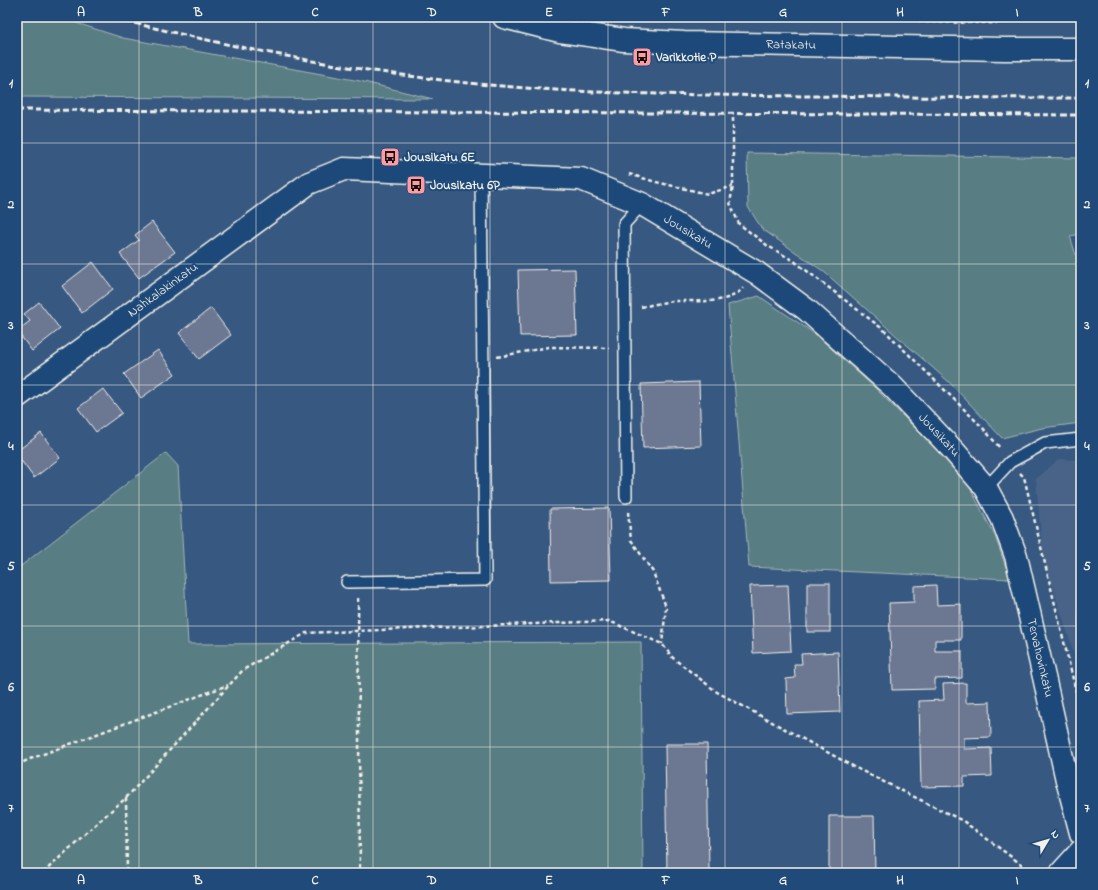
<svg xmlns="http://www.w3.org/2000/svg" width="1098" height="890" font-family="'Indie Flower',sans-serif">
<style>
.built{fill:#496488}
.green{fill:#587d83;stroke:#a6b7b6}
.building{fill:#6c7792;stroke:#f4f1e8}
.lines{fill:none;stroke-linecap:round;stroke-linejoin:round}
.lane-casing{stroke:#f4f1e8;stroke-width:14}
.street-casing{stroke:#f4f1e8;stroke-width:25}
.secondary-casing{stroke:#f4f1e8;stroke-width:25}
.path{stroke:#f4f1e8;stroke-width:2.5;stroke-dasharray:4 3;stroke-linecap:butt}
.lane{stroke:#1f4a7a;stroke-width:11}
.street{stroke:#1f4a7a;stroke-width:22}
.secondary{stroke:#1f4a7a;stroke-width:22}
.rail{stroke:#f4f1e8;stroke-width:3;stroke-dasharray:6 3;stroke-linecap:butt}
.grid{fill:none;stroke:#f4f1e8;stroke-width:1;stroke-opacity:0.55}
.labels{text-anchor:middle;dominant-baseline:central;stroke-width:4;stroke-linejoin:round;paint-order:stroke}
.street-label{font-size:13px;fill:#f4f1e8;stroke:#1f4a7a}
.poi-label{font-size:13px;font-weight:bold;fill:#f4f1e8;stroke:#1f4a7a;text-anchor:start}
.neatline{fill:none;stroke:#f4f1e8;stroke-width:1.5}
.grid-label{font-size:13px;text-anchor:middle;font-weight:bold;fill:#f4f1e8}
</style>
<rect width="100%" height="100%" fill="#365881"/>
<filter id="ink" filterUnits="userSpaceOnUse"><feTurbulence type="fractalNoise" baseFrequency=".025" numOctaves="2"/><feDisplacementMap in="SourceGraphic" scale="8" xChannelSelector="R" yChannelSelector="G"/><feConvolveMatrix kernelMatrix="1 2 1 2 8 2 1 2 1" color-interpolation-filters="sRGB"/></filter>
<g filter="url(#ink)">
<path class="built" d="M1059,459L1081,460V676L1043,555L1036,479Z"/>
<g class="green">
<path d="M17,17H58L123,38L360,81L433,99L17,97Z"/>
<path d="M747,153L1081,158V234L1070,236L1081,271V423L1042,428L1002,438L950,383L823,271L762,229L748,207Z"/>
<path d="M759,296L815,334L875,388L931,444L969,486L995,536L1010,579L749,567L728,305Z"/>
<path d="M166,453L178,466L188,644L641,642L643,873H17V569Z"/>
</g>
<g class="building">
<path d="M152,222L175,252L139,278L120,254L139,240L135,235Z"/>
<path d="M93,262L113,289L82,313L62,286Z"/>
<path d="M575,269L577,335L520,336L518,270Z"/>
<path d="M39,302L60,329L32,351L17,331L30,321L24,314Z"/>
<path d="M211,308L231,335L199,359L179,333Z"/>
<path d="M158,350L175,374L141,398L124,374Z"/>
<path d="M699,382L701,446L643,448L641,384Z"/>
<path d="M103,389L122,413L96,432L78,408Z"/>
<path d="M41,433L60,458L34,478L17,455V451Z"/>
<path d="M1078,490H1081V643H1079Z"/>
<path d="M609,508L611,580L551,581L550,509Z"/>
<rect x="807" y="583" width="23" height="49"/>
<path d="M788,585L791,651L753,653L750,586Z"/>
<path d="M936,585L937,605L961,604V640H935V651H962V678L935,679V689L892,690L889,603L914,602V586Z"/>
<path d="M838,652L840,712L787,714L786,679L795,678L794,664H802L801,654Z"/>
<path d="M966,683V703L990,702L991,737L964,738V749L991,748L992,776L964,777V786L921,787L919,701L944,700L943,684Z"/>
<path d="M665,744H707L709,873H667Z"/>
<path d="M829,816H874L875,873H829Z"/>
</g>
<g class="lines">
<g class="lane-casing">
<g id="lane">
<path d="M986,488L1010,462L1045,443L1081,439"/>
<path d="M626,497L624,224L642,204"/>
<path d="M347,582L485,580L481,175"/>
</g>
</g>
<g class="street-casing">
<g id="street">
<path d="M17,397L309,183L344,169L581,179L642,204L757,273L807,310L892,386L953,450L986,488L1002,518L1016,556L1044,677L1067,780L1081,833"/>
<path d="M1061,873L1081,851"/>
</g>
</g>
<g class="secondary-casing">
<path id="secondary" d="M504,17L560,31L624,40L684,43L1004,49H1081"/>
</g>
<g class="path">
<path d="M898,17L925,22L997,23L1025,17"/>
<path d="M733,118V186L730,203L739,224L768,246L794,261L884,330L982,427L1001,449"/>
<path d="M629,174L656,182L708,194L733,186"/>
<path d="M641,307C652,305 663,302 675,301C695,300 728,306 743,288"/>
<path d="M497,357L549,347L609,348"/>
<path d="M1020,473L1024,477L1081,712"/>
<path d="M628,512L631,540L653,572L666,607L662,644"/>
<path d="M358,598L360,873"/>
<path d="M17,765L30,759L228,685"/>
<path d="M126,798L127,873"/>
<path d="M43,873L99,821L126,798L243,670L306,633L609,621L662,644L673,658L717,692L860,770L963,821L1033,873"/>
</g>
<use href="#lane" class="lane"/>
<use href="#street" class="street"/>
<use href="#secondary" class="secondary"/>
<g class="rail">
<path d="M109,17C246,51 385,78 526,88C620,95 715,95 811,96C901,97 991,98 1081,98"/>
<path d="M17,110L1081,115"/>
</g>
</g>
</g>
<path class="grid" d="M139,17V873M256,17V873M373,17V873M490,17V873M608,17V873M725,17V873M842,17V873M959,17V873M17,143H1081M17,264H1081M17,385H1081M17,505H1081M17,626H1081M17,747H1081"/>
<defs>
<g id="bus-square" transform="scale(1)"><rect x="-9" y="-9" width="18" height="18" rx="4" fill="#ff9aa2" stroke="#1f4a7a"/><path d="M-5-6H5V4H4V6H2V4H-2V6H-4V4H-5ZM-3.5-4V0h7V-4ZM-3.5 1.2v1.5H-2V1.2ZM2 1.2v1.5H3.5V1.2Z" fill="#111"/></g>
</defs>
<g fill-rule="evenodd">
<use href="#bus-square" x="642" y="57"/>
<use href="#bus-square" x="390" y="157"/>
<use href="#bus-square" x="416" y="185"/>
</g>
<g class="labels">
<g class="street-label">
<text transform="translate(791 45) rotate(1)">Ratakatu</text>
<text transform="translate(688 232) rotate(31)">Jousikatu</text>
<text transform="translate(163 290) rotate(-36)">Nahkalakinkatu</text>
<text transform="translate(939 435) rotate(47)">Jousikatu</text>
<text transform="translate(1040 658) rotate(77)">Tervahovinkatu</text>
</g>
<g class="poi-label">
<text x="656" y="57">Varikkotie P</text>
<text x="404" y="157">Jousikatu 6E</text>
<text x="430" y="185">Jousikatu 6P</text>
</g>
</g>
<rect width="1098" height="890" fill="none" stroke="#1f4a7a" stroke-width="44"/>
<g transform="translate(1048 840) rotate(52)" stroke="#1f4a7a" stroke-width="3" paint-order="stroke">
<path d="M0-3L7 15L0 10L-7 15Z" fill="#f4f1e8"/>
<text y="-6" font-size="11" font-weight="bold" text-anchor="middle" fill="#f4f1e8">N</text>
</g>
<rect x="22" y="22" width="1054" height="846" class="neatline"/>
<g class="grid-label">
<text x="81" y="16">A</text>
<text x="198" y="16">B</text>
<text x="315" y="16">C</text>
<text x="432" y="16">D</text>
<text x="549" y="16">E</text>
<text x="666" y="16">F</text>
<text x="783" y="16">G</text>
<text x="900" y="16">H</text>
<text x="1017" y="16">I</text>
<text x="11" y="87">1</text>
<text x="1087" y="87">1</text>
<text x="11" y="208">2</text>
<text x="1087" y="208">2</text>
<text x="11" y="329">3</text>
<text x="1087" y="329">3</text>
<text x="11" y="450">4</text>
<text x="1087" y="450">4</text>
<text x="11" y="570">5</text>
<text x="1087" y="570">5</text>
<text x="11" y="691">6</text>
<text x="1087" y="691">6</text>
<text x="11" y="812">7</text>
<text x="1087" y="812">7</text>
<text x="81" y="884">A</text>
<text x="198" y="884">B</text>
<text x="315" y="884">C</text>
<text x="432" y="884">D</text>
<text x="549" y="884">E</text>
<text x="666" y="884">F</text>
<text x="783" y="884">G</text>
<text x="900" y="884">H</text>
<text x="1017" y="884">I</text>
</g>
</svg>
